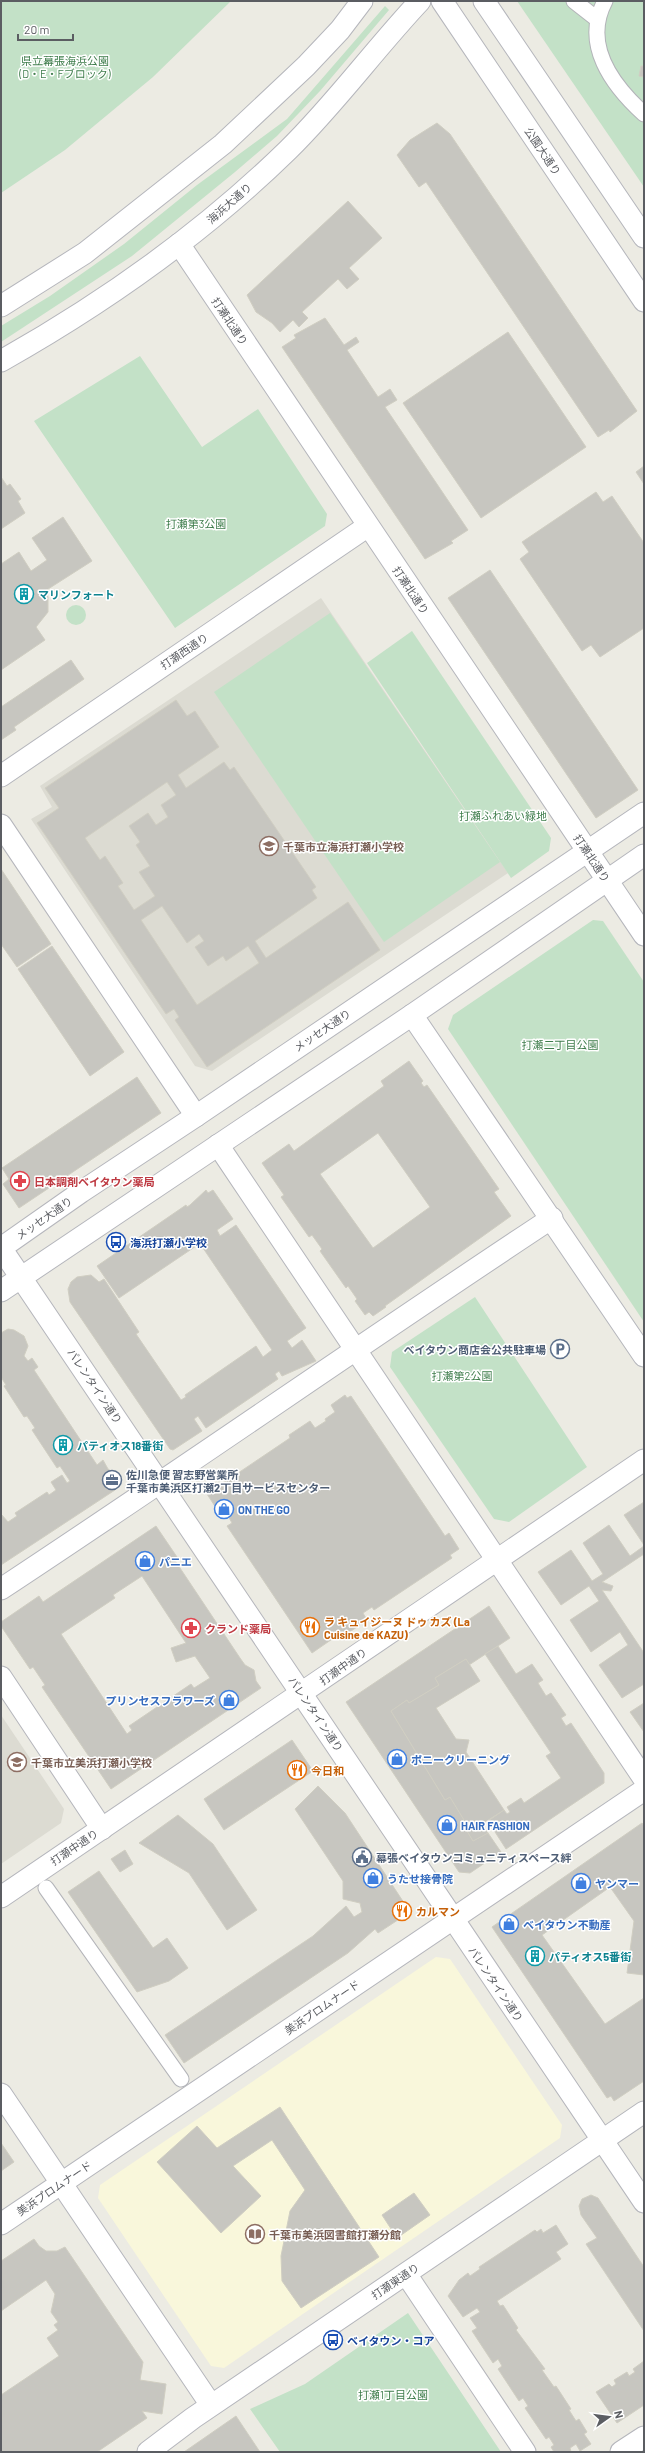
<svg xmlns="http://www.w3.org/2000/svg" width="645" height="2453" font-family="Barlow,'Noto Sans JP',sans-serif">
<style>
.commercial{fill:#f9f7db}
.education{fill:#dcdbd2}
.green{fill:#c3e1c7}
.building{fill:#c7c6c0;stroke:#d0cec2;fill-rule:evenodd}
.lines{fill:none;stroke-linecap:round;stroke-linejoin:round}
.street-casing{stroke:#b3b4b9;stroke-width:17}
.secondary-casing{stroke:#b5b6bc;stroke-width:23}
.street{stroke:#fff;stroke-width:15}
.secondary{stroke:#fff;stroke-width:21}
.labels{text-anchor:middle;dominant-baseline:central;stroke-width:3;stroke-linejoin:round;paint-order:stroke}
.park-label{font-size:11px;fill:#3f7d4c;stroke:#fff}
.street-label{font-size:11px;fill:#5b5d62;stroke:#fff}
.culture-label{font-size:11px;font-weight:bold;fill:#0d838f;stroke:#fff;text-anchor:start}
.education-label{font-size:11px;font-weight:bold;fill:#785e54;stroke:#fff;text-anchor:start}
.health-label{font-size:11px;font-weight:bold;fill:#be3a42;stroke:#fff;text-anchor:start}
.transit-label{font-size:11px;font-weight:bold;fill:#164399;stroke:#fff;text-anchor:start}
.service-label{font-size:11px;font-weight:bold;fill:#4e5e75;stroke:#fff;text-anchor:start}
.shop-label{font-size:11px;font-weight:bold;fill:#366cbe;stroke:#fff;text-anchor:start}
.food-label{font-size:11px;font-weight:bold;fill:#c56008;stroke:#fff;text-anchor:start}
</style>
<rect width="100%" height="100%" fill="#ecebe3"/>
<path class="commercial" d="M436,1957L450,1959L562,2125L560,2138L224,2368L211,2366L98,2198L100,2185Z"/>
<g class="education">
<path d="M321,598L508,873L212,1071L195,1066L31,819L52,807L40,786Z"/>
<path d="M1,1715L64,1809L61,1823L1,1864Z"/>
</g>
<g class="green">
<path d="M1,1H231L153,77L65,150L1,193Z"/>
<path d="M517,1H644V187Z"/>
<path d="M385,6L389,10L320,91L277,136L235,172L132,256L1,342V326L50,296L124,244L197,185L287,119Z"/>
<path d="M140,356L202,447L258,409L327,514L325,526L175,628L34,421Z"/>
<circle cx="76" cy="615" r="10"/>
<path d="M330,613L500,862L384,942L214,692Z"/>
<path d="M412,631L551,838L549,851L511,878L367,663Z"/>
<path d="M593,920L603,921L644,982V1322L448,1029L453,1015Z"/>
<path d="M475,1297L587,1467L509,1522L494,1519L390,1367L392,1352Z"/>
<path d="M408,2313L501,2452H280L250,2409L305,2384Z"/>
</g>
<g class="building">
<path d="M641,66H644V77L639,76Z"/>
<path d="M437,123L450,134L637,411L610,432L609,430L598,437L426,182L419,187L397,155L410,140Z"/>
<path d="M348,201L382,238L349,268L359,279L347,289L338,279L302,312L308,318L299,327L293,320L280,332L272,323L256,312L247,295Z"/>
<path d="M325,318L344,345L356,337L359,342L347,350L378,397L390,389L397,400L385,407L468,530L451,541L453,543L425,559L282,347L296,338L294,335Z"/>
<path d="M508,332L586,447L481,518L403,403Z"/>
<path d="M644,466V484L636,472Z"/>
<path d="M1,477L7,486L10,484L21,499L18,501L25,513L1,529Z"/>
<path d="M596,492L603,502L612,496L644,543V628L600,657L591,645L582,651L520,559L529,552L522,542Z"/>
<path d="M63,517L92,561L45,591L48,597V612L36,627L45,640L1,670V564L19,552L31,571L47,560L32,538Z"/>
<path d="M490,570L638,790L596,818L448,598Z"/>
<path d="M71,660L84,679L14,727L16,730L1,740V707Z"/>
<path d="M176,700L187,716L195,711L219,747L178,775L186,788L224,762L230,770L234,767L316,887L312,890L317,898L255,941L266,958L348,902L380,950L207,1067L175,1020L179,1017L174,1009L166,1014L37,823L59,808L45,788ZM167,782L176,795L161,805L168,817L156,825L148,813L129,826L140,842L136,845L150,866L139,872L155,896L134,910L118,886L123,883L105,856L100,860L85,838ZM162,906L187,943L199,934L204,941L195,947L208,966L223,956L226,961L248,946L259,963L197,1005L141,920Z"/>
<path d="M1,869L51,944L17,967L1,944Z"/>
<path d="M52,946L124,1052L90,1076L18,969Z"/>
<path d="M409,1061L423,1081L421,1083L424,1087L427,1085L499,1189L494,1192L511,1216L385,1306L386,1307L373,1316L369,1312L365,1315L355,1301L357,1299L348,1286L346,1288L320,1251L322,1249L312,1235L309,1237L281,1197L284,1195L262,1163L289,1144L294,1151L384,1086L381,1081ZM378,1133L430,1207L373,1248L320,1174Z"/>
<path d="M137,1077L161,1113L19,1208L3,1184L9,1179L2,1168Z"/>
<path d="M206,1190L208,1193L213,1190L233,1219L217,1230L220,1236L236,1225L306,1328L287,1341L292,1348L302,1340L316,1361L282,1376L279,1371L275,1374L278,1379L206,1428L198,1416L194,1419L202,1431L173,1450L170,1449L70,1302L68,1289L71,1282L77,1277L91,1275L99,1282L104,1279L139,1332L136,1334L181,1400L186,1397L185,1395L256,1346L263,1357L272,1350L203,1248L205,1246L202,1242L119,1298L97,1266L186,1205L187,1207L190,1205Z"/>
<path d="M8,1329L14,1330L24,1336L28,1346L24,1356L28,1361L32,1358L38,1367L34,1370L97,1465L103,1460L108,1469L118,1476L119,1485L115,1490L1,1565V1514L8,1522L17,1516L15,1513L47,1492L49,1495L56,1490L51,1482L62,1475L67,1483L70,1481L60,1466L57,1468L32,1430L35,1428L27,1416L24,1417L4,1386L6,1385L1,1377V1333Z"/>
<path d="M345,1395L347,1398L351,1396L445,1536L449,1533L459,1549L450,1555L452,1558L374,1610L372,1607L363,1613L367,1620L341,1638L338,1635L312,1653L227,1526L232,1523L227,1514L222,1517L207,1494L290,1438L289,1435L310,1421L315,1428L326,1421L325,1419L335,1412L331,1405Z"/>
<path d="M644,1502V1545L624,1515Z"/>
<path d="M609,1525L630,1556L644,1546V1554L602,1582L613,1586L611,1591L602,1590L644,1653V1684L622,1698L599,1665L628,1645L620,1632L591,1652L570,1620L599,1601L589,1586L561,1605L538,1572L571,1550L592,1581L603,1574L583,1543Z"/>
<path d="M156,1526L177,1557L174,1559L240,1658L245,1665L254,1670L256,1681L261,1688L111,1789L42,1687L45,1685L33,1667L30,1669L1,1626V1622L39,1596L43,1602ZM142,1576L186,1643L171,1648L176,1662L195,1656L210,1678L194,1688L191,1684L129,1726L132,1730L127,1734L61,1634L115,1598L113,1595Z"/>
<path d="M489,1606L510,1638L469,1665L466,1659L435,1678L439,1685L409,1703L407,1700L391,1711L445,1800L450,1797L464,1820L461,1821L473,1841L488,1833L501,1852L470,1873L459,1872L346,1702Z"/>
<path d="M498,1646L516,1674L532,1664L543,1680L538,1683L546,1696L551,1693L566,1715L561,1718L566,1726L571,1723L604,1773V1783L506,1849L488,1821L504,1810L507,1814L510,1812L507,1807L521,1798L524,1803L561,1778L546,1756L551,1753L485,1654Z"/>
<path d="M466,1659L480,1681L436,1708L456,1739L469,1740L466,1752L504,1810L482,1824L488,1833L473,1841L461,1821L464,1820L450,1797L445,1800L391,1711L407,1700L409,1703L439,1685L435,1678Z"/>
<path d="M644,1703V1732L630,1712Z"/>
<path d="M292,1740L313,1771L224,1830L204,1799Z"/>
<path d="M318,1786L345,1813L410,1912L378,1933L375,1929L348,1953L184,2063L165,2035L313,1936L346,1906L354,1917L362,1912L360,1903L343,1899V1881L295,1809Z"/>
<path d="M178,1815L213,1844L257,1910L227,1930L189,1873L139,1843Z"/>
<path d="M642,1823L644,1826V1975L627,1973L634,1921L610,1887L542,1935L605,2024L644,1998V2081L614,2101L611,2096L607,2098L492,1927Z"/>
<path d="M125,1850L133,1864L120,1872L111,1859Z"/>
<path d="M99,1871L153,1948L167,1938L188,1968L169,1981L137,1992L68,1892Z"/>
<path d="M280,2107L379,2257L301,2308L282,2281L281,2256L290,2211L305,2190L272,2140L233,2166L261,2196L221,2233L157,2162L197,2126L217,2148Z"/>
<path d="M1,2143L14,2162L1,2171Z"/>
<path d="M414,2193L430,2215L397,2238L382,2215Z"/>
<path d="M591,2195L598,2198L644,2267V2331L586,2244L597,2238L581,2215L579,2206L582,2199Z"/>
<path d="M556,2225L568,2244L556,2252L561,2259L497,2301L500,2306L503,2305L518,2328L516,2330L545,2369L542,2370L554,2387L556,2386L571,2409L569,2410L576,2421L579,2419L587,2432L584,2434L591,2444L580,2451L576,2444L570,2448L571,2452H554L551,2447L554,2445L549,2437L546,2439L525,2408L528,2406L523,2398L519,2401L498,2369L502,2366L498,2359L493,2363L472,2331L477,2328L470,2318L480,2312L477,2308L463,2317L448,2296L459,2280L468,2273L470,2276L480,2269L479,2267L535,2230L537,2232L541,2229L543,2233Z"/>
<path d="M34,2239L39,2246L46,2251H57L65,2247L143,2362L140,2380L166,2384L162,2414L142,2411L147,2418L97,2452H1V2395L59,2356L47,2338L58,2330L54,2325L58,2322L51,2312L55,2294L46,2280L1,2311V2261Z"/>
<path d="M644,2361V2405L617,2423L596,2392L609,2384L612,2387L616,2384L614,2380L627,2372L629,2376L635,2372L633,2369Z"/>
<path d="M236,2416L260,2452H184Z"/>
</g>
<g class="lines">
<g class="street-casing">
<g id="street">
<path d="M574,1L597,19"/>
<path d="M605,1C582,44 612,85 644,114"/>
<path d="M46,1888L181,2079"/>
</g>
</g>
<g class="secondary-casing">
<g id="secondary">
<path d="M442,1L644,301"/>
<path d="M484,1L644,237"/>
<path d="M179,244L644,935"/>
<path d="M1,306L85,253L223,144L306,66L340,30L362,1"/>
<path d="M1,361C104,303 203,233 288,150C335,104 374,50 420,1"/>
<path d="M1,776L368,526"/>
<path d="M1,825L196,1116"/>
<path d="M412,1015L644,1356"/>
<path d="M218,1145L644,1779"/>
<path d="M1,1248L644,2202"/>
<path d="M1,1248L81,1192L196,1116L644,813"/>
<path d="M1,1291L412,1015L644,855"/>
<path d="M1,1589C186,1467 367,1340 552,1218"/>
<path d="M1,1677L102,1829"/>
<path d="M1,1897L644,1460"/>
<path d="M1,2094L211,2405"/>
<path d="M1,2224L644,1790"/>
<path d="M406,2274L525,2452"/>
<path d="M148,2452L193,2418L644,2112"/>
<path d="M621,2452L644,2437"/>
</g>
</g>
<use href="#street" class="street"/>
<use href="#secondary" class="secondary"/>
</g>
<defs>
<g id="building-ring" transform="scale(1)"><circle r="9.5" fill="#fff" stroke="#0f9aa8" stroke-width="1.5"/><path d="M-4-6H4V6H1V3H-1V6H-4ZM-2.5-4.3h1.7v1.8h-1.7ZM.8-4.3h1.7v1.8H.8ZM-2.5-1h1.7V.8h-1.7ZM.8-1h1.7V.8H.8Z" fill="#0f9aa8"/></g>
<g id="school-ring" transform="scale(1)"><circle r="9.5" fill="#fff" stroke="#8d6e63" stroke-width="1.5"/><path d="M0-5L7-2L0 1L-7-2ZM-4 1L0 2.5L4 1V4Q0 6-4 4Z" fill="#8d6e63"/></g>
<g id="pharmacy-ring" transform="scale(1)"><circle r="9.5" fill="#fff" stroke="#e0444e" stroke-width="1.5"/><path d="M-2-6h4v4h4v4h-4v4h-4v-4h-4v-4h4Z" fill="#e0444e"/></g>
<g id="bus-ring" transform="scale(1)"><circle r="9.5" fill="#fff" stroke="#1a4fb4" stroke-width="1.5"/><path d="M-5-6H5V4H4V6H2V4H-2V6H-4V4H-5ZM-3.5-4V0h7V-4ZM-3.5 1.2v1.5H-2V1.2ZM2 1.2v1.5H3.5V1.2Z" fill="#1a4fb4"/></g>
<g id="parking-ring" transform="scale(1)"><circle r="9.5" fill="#fff" stroke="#5c6f8a" stroke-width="1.5"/><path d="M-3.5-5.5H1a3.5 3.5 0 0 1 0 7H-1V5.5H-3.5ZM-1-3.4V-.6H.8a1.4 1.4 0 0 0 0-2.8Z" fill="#5c6f8a"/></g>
<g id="office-ring" transform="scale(1)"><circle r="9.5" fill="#fff" stroke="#5c6f8a" stroke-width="1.5"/><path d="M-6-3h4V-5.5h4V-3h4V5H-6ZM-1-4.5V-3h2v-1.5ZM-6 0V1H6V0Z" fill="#5c6f8a"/></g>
<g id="shop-ring" transform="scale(1)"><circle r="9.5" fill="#fff" stroke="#3f7fe0" stroke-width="1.5"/><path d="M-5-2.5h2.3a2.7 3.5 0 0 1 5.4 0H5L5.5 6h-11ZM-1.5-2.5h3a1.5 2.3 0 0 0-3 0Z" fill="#3f7fe0"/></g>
<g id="restaurant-ring" transform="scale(1)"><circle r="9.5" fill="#fff" stroke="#e8710a" stroke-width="1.5"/><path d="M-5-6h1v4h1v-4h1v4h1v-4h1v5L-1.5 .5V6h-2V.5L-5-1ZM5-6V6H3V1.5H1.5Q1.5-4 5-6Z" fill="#e8710a"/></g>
<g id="civic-ring" transform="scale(1)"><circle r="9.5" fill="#fff" stroke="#5c6f8a" stroke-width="1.5"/><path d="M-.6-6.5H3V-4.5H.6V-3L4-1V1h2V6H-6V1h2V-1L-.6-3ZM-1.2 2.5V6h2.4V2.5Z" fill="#5c6f8a"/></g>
<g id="library-ring" transform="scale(1)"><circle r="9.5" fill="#fff" stroke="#8d6e63" stroke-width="1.5"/><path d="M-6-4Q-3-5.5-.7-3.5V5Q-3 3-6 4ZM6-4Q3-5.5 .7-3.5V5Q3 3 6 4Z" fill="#8d6e63"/></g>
</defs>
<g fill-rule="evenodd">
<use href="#building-ring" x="24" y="594"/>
<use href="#school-ring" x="269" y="846"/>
<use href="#pharmacy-ring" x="20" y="1181"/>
<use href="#bus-ring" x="116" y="1242"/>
<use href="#parking-ring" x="560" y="1349"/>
<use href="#building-ring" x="63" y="1445"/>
<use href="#office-ring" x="112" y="1480"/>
<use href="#shop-ring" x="224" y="1509"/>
<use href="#shop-ring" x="145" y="1561"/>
<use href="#restaurant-ring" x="310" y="1627"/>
<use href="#pharmacy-ring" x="191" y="1628"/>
<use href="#shop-ring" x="229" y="1700"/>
<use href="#shop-ring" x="397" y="1759"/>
<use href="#school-ring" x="17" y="1762"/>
<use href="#restaurant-ring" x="297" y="1770"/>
<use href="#shop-ring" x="447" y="1825"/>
<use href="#civic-ring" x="362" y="1857"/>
<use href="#shop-ring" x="373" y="1878"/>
<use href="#shop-ring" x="581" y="1883"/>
<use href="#restaurant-ring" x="402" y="1911"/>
<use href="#shop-ring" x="509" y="1924"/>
<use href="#building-ring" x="535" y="1956"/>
<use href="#library-ring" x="255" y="2234"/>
<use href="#bus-ring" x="333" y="2340"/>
</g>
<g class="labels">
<g class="park-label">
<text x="65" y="60">県立幕張海浜公園<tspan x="65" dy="13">(D・E・Fブロック)</tspan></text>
<text x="196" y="523">打瀬第3公園</text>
<text x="503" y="815">打瀬ふれあい緑地</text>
<text x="560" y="1044">打瀬二丁目公園</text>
<text x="462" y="1375">打瀬第2公園</text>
<text x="393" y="2394">打瀬1丁目公園</text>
</g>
<g class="street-label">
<text transform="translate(543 151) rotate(56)">公園大通り</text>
<text transform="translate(229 203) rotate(-41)">海浜大通り</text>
<text transform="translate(230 321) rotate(56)">打瀬北通り</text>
<text transform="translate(411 590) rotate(56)">打瀬北通り</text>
<text transform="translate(184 651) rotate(-34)">打瀬西通り</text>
<text transform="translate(592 858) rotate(56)">打瀬北通り</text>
<text transform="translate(322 1030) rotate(-34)">メッセ大通り</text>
<text transform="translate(44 1218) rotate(-35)">メッセ大通り</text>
<text transform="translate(95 1386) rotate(56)">バレンタイン通り</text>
<text transform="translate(343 1666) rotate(-35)">打瀬中通り</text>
<text transform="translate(316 1714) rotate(56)">バレンタイン通り</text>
<text transform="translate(74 1847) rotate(-34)">打瀬中通り</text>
<text transform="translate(496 1984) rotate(56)">バレンタイン通り</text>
<text transform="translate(322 2007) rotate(-34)">美浜プロムナード</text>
<text transform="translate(54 2188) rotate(-34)">美浜プロムナード</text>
<text transform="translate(395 2281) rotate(-34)">打瀬東通り</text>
</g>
<g class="culture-label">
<text x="38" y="594">マリンフォート</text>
<text x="77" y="1445">パティオス18番街</text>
<text x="549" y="1956">パティオス5番街</text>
</g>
<g class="education-label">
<text x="283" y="846">千葉市立海浜打瀬小学校</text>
<text x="31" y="1762">千葉市立美浜打瀬小学校</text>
<text x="269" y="2234">千葉市美浜図書館打瀬分館</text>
</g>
<g class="health-label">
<text x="34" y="1181">日本調剤ベイタウン薬局</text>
<text x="205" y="1628">クランド薬局</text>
</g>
<g class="transit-label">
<text x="130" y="1242">海浜打瀬小学校</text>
<text x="347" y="2340">ベイタウン・コア</text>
</g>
<g class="service-label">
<text x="546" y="1349" text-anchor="end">ベイタウン商店会公共駐車場</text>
<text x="126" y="1474">佐川急便 習志野営業所<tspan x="126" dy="13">千葉市美浜区打瀬2丁目サービスセンター</tspan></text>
<text x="376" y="1857">幕張ベイタウンコミュニティスペース絆</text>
</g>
<g class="shop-label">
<text x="238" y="1509">ON THE GO</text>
<text x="159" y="1561">パニエ</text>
<text x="215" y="1700" text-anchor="end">プリンセスフラワーズ</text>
<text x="411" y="1759">ポニークリーニング</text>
<text x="461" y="1825">HAIR FASHION</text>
<text x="387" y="1878">うたせ接骨院</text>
<text x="595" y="1883">ヤンマー</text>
<text x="523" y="1924">ベイタウン不動産</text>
</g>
<g class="food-label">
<text x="324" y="1621">ラ キュイジーヌ ドゥ カズ (La<tspan x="324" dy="13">Cuisine de KAZU)</tspan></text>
<text x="311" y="1770">今日和</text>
<text x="416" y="1911">カルマン</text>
</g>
</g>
<rect width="645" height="2453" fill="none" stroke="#5b5d62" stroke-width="4"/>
<g transform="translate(609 2417) rotate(76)" stroke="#ffffff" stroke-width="3" paint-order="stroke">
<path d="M0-3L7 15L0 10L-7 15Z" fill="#5b5d62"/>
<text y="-6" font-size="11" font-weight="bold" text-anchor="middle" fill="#5b5d62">N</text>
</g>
<path d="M18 34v6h55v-6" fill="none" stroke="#5b5d62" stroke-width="2"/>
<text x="24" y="34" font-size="12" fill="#5b5d62" stroke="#ffffff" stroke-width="3" paint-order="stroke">20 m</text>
</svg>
